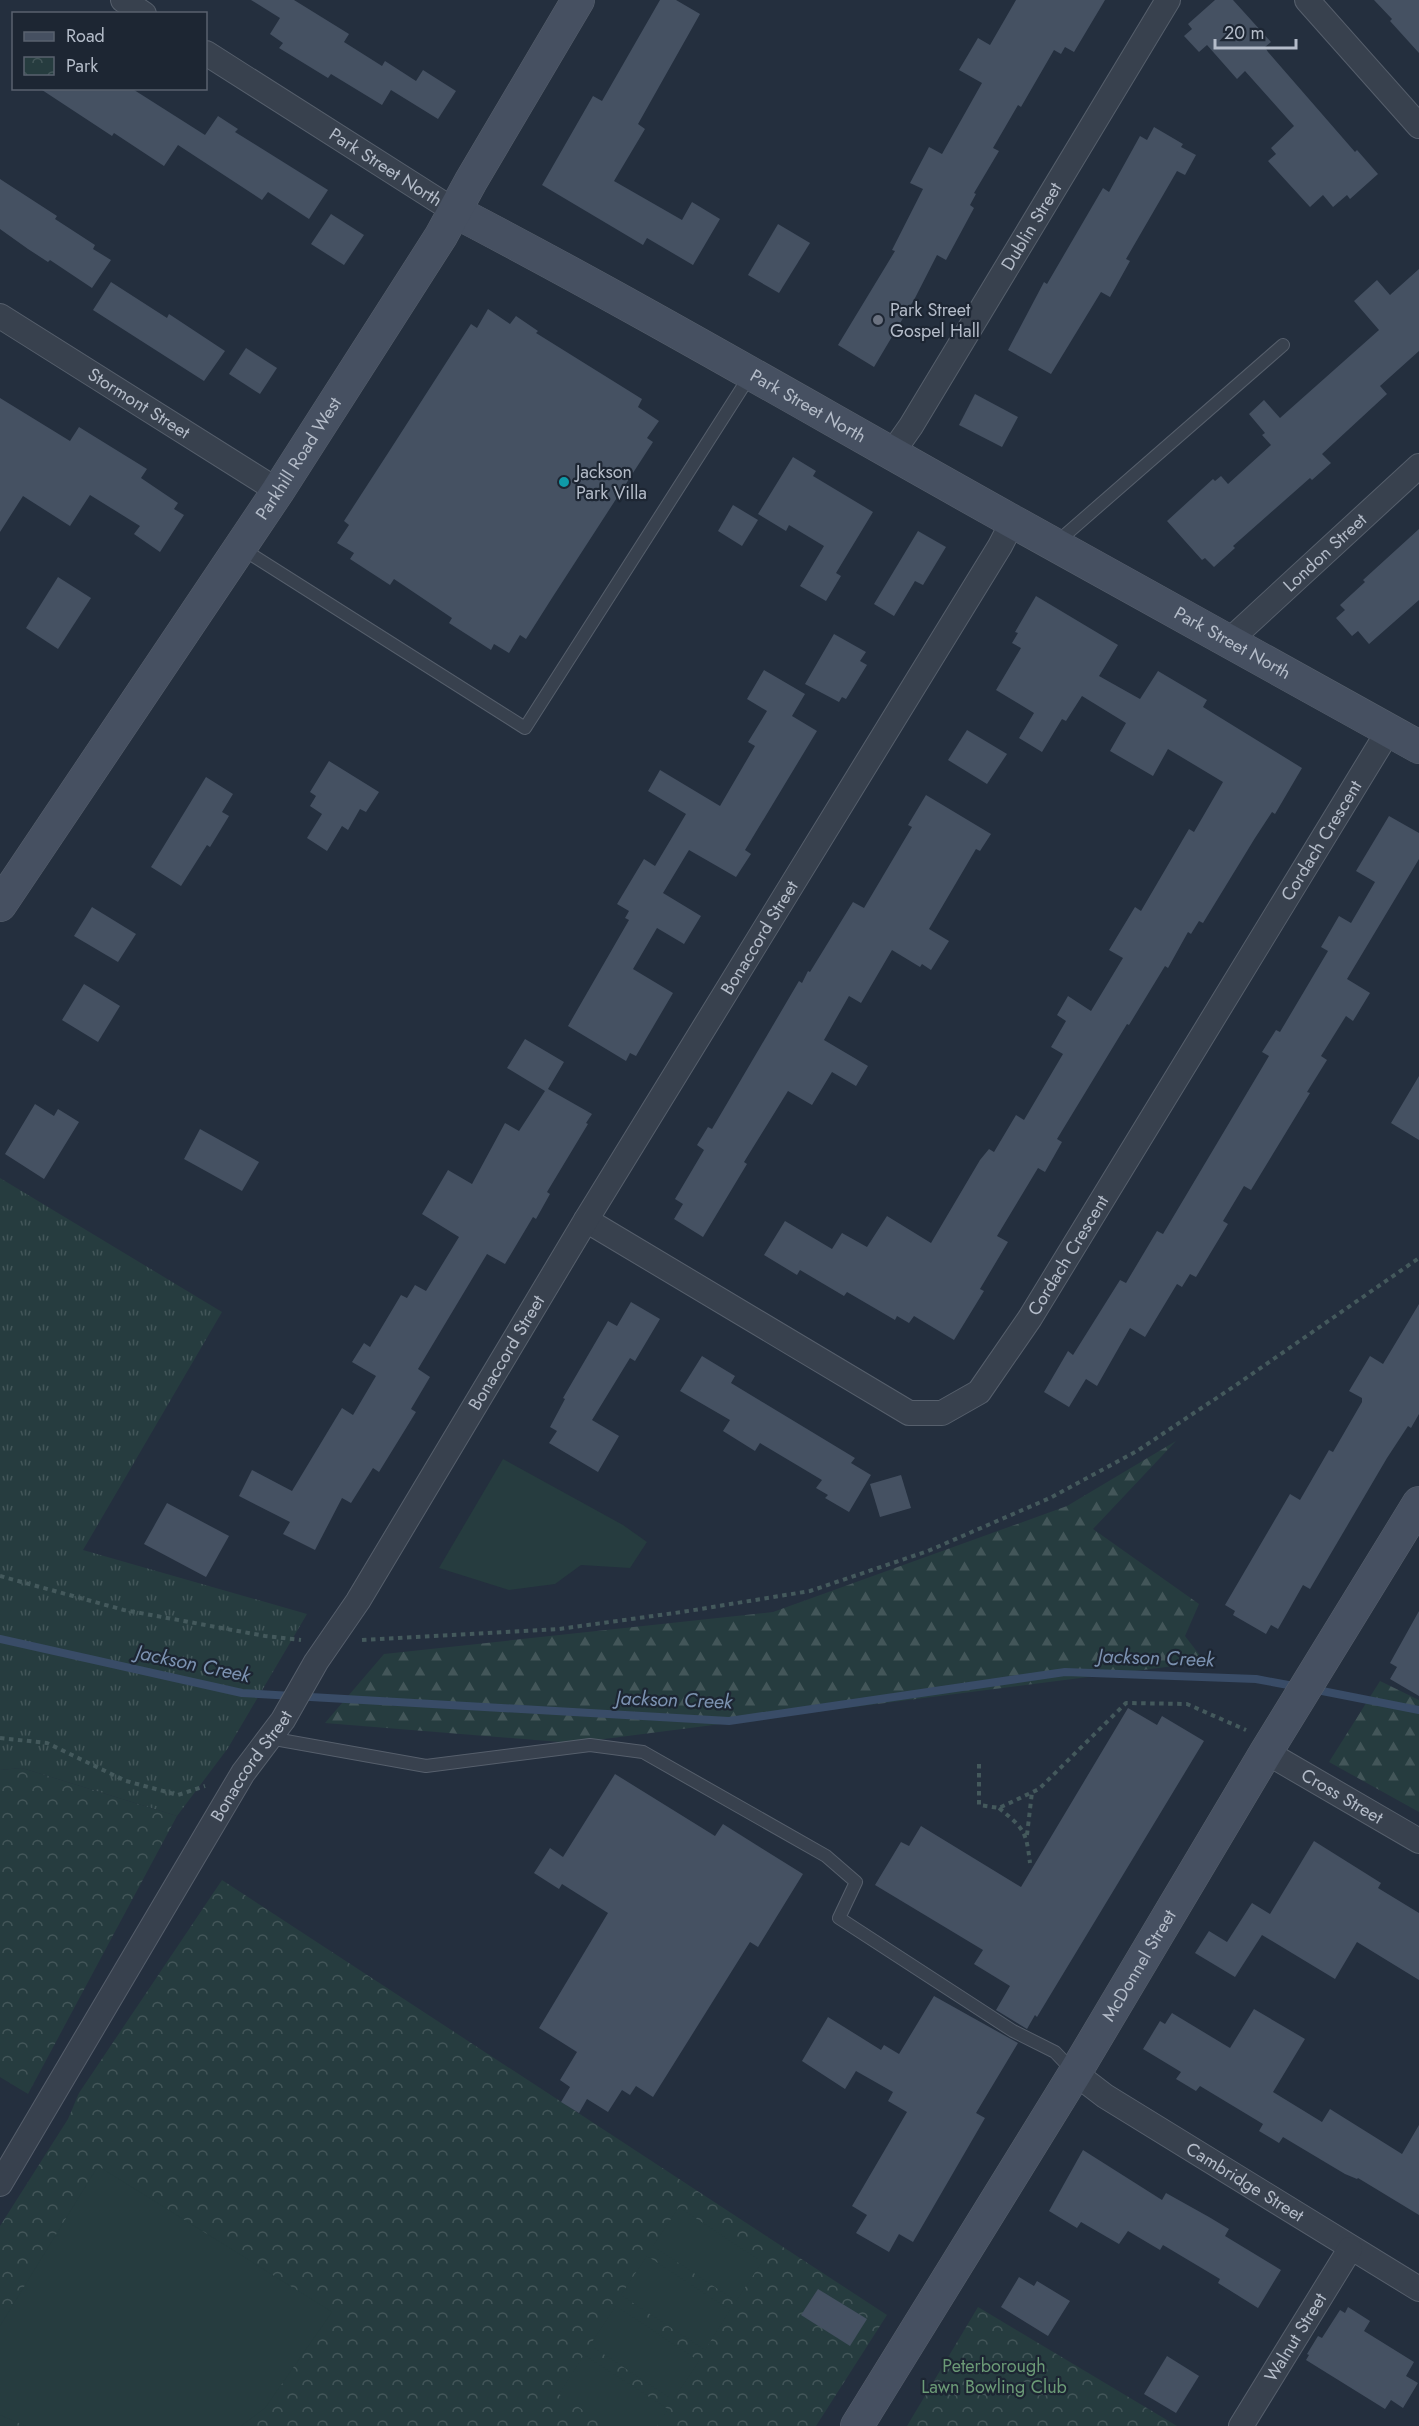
<svg xmlns="http://www.w3.org/2000/svg" width="1419" height="2426" font-family="Jost,sans-serif">
<style>
.grass{fill:url(#grass-tufts)}
.forest{fill:url(#forest-firs)}
.park{fill:url(#park-crowns)}
.garden{fill:#263c3f}
.lines{fill:none;stroke-linecap:round;stroke-linejoin:round}
.stream{stroke:#394c67;stroke-width:8}
.building{fill:#455162}
.lane-casing{stroke:#565f6c;stroke-width:14}
.street-casing{stroke:#565f6c;stroke-width:26}
.secondary-casing{stroke:#565f6c;stroke-width:34}
.path{stroke:#44595c;stroke-width:4;stroke-dasharray:4.5 4.5;stroke-linecap:butt}
.lane{stroke:#38414e;stroke-width:12}
.street{stroke:#38414e;stroke-width:24}
.secondary{stroke:#465061;stroke-width:33}
.worship-dot{fill:#6b7280;stroke:#1d2633;stroke-width:2}
.culture-dot{fill:#0f9aa8;stroke:#1d2633;stroke-width:2}
.labels{text-anchor:middle;dominant-baseline:central;stroke-width:4.5;stroke-linejoin:round;paint-order:stroke}
.street-label{font-size:18px;fill:#b4bcc9;stroke:#1d2633}
.poi-label{font-size:18px;fill:#b4bcc9;stroke:#1d2633;text-anchor:start}
.park-label{font-size:18px;fill:#6b9a76;stroke:#1d2633}
.water-label{font-size:20px;font-style:italic;fill:#7c92b1;stroke:#1d2633}
</style>
<defs>
<pattern id="grass-tufts" width="24" height="20" patternUnits="userSpaceOnUse" patternTransform="scale(1.5)"><rect width="24" height="20" fill="#263c3f"/><path d="M3 7l-1-3M5 7V3M7 7l1-3M15 17l-1-3M17 17v-4M19 17l1-3" fill="none" stroke="#435659"/></pattern>
<pattern id="forest-firs" width="22" height="20" patternUnits="userSpaceOnUse" patternTransform="scale(1.5)"><rect width="22" height="20" fill="#263c3f"/><path d="M5 1l3.5 6h-7zM16 11l3.5 6h-7z" fill="#435659"/></pattern>
<pattern id="park-crowns" width="20" height="18" patternUnits="userSpaceOnUse" patternTransform="scale(1.5)"><rect width="20" height="18" fill="#263c3f"/><path d="M2 6a3 3 0 1 1 6 0M12 15a3 3 0 1 1 6 0" fill="none" stroke="#435659"/></pattern>
</defs>
<rect width="100%" height="100%" fill="#242f3e"/>
<path class="grass" d="M0,1178L222,1312L83,1550L307,1614L228,1748L177,1816L22,1768L0,1770Z"/>
<g class="forest">
<path d="M1176,1441L1093,1529L1199,1604L1185,1636L1205,1662L573,1743L325,1723L384,1654L773,1612L1067,1506Z"/>
<path d="M1380,1681L1419,1700V1812L1329,1762Z"/>
</g>
<g class="park">
<path d="M22,1768L177,1816L28,2094L0,2077V1770Z"/>
<path d="M222,1880L887,2315L816,2426H0V2226L68,2119L79,2093Z"/>
<path d="M978,2307L1177,2426H907Z"/>
</g>
<g class="garden">
<path d="M503,1459L623,1525L647,1542L630,1568L581,1565L555,1584L509,1590L439,1568Z"/>
<path d="M98,2166L332,2312L265,2408L241,2426H26L0,2415V2326Z"/>
<path d="M679,2207L762,2262L736,2301L653,2246Z"/>
<path d="M647,2256L730,2310L705,2350L621,2295Z"/>
<path d="M616,2306L699,2361L673,2400L590,2345Z"/>
<path d="M584,2355L668,2409L657,2426H607L559,2394Z"/>
</g>
<g class="lines">
<g class="stream">
<path d="M0,1639L242,1693L729,1721L1065,1672L1256,1679L1299,1687"/>
<path d="M1312,1689L1419,1710"/>
</g>
</g>
<g class="building">
<path d="M251,0H294L349,34L344,42L382,66L385,61L416,81L423,70L456,91L438,119L391,90L382,105L331,74L328,78L279,48L283,43L270,34L280,18Z"/>
<path d="M660,0H676L700,14L638,124L645,129L614,181L682,220L692,202L720,219L693,265L647,238L643,245L542,185L593,96L602,101Z"/>
<path d="M1016,0H1105L1074,52L1065,47L1061,54L1054,50L1021,107L1018,105L993,148L999,151L974,193L976,194L970,205L974,208L946,260L937,255L915,298L874,367L838,345L895,251L892,250L923,189L910,183L929,147L942,154L982,83L959,70L978,38L990,45Z"/>
<path d="M1215,0H1233L1271,42L1265,47L1268,52L1355,152L1357,150L1378,174L1350,199L1347,195L1333,207L1323,195L1310,207L1268,161L1276,154L1271,148L1294,126L1245,71L1237,79L1207,45L1199,52L1184,36L1192,29L1188,24Z"/>
<path d="M1374,0H1419V53L1390,21L1392,19Z"/>
<path d="M39,88H131L205,135L218,116L238,129L235,132L328,190L309,219L268,192L262,200L178,145L164,166L114,133L112,136Z"/>
<path d="M1154,127L1183,144L1181,147L1196,155L1185,175L1177,171L1126,259L1130,261L1110,297L1101,292L1051,374L1008,350L1044,282L1047,284L1103,188L1109,192L1140,136L1147,140Z"/>
<path d="M0,179L57,216L55,219L95,245L93,249L111,260L92,288L50,260L48,262L28,249L0,229Z"/>
<path d="M331,214L364,235L344,265L311,244Z"/>
<path d="M778,224L810,243L779,293L748,275Z"/>
<path d="M1419,269V351L1380,386L1387,394L1322,454L1331,463L1312,480L1310,478L1233,546L1235,548L1214,567L1205,558L1202,560L1167,521L1213,479L1215,481L1221,476L1228,484L1271,445L1262,435L1265,433L1249,414L1264,400L1280,418L1379,330L1354,301L1377,280L1390,295Z"/>
<path d="M111,282L167,318L169,314L225,351L204,381L93,310Z"/>
<path d="M488,309L510,324L516,316L538,331L536,333L642,399L638,407L659,421L647,438L653,442L552,598L526,639L520,635L509,653L494,644L491,650L449,623L452,618L394,579L390,585L350,559L354,553L337,543L349,525L344,521L390,450L471,324L477,328Z"/>
<path d="M246,348L277,368L260,394L229,374Z"/>
<path d="M975,394L1018,417L1002,447L959,425Z"/>
<path d="M0,398L70,441L79,427L147,469L141,478L178,503L174,509L184,515L160,552L134,534L140,526L90,495L70,526L23,496L0,532Z"/>
<path d="M793,457L816,471L813,476L873,512L836,573L841,576L826,601L800,586L824,546L789,525L786,531L758,514Z"/>
<path d="M733,505L758,520L742,546L718,531Z"/>
<path d="M1419,529V600L1369,644L1358,631L1352,636L1336,618L1345,610L1340,605L1365,582L1363,580Z"/>
<path d="M918,531L946,547L923,585L915,581L894,616L874,604Z"/>
<path d="M58,577L91,598L58,649L26,628Z"/>
<path d="M1036,596L1118,645L1099,676L1140,699L1158,671L1207,700L1203,707L1302,768L1275,814L1272,812L1255,838L1203,923L1199,921L1191,934L1188,932L1168,968L1165,966L1129,1025L1127,1024L1057,1139L1062,1142L1045,1172L1038,1168L997,1236L1008,1242L980,1289L984,1291L954,1340L914,1316L909,1323L897,1316L895,1320L847,1292L844,1296L800,1270L797,1275L764,1255L785,1221L832,1249L842,1233L867,1247L887,1216L931,1243L980,1160L989,1149L994,1152L1016,1115L1024,1120L1063,1054L1051,1047L1066,1021L1057,1015L1068,996L1091,1011L1123,958L1109,950L1135,907L1141,911L1189,829L1194,832L1223,782L1168,749L1153,776L1110,751L1126,723L1082,696L1066,721L1062,719L1042,752L1019,738L1034,713L996,690L1021,648L1012,643L1018,633L1015,632Z"/>
<path d="M834,634L866,652L860,661L867,665L846,699L842,697L839,702L805,684Z"/>
<path d="M764,670L805,694L792,716L817,731L745,850L751,854L736,877L689,850L663,893L701,916L684,944L657,928L633,969L673,993L636,1056L630,1053L626,1061L568,1026L629,920L625,918L629,911L617,904L644,859L655,866L686,814L648,791L660,770L720,806L755,746L748,742L767,711L747,699Z"/>
<path d="M967,730L1007,754L987,784L948,760Z"/>
<path d="M329,761L379,792L366,812L360,809L348,830L342,826L327,851L307,838L322,814L310,806L316,796L310,792Z"/>
<path d="M206,777L233,794L222,812L229,816L210,847L207,845L181,886L151,867Z"/>
<path d="M926,795L991,834L980,851L976,849L929,929L949,941L931,970L922,964L920,967L892,950L861,1003L849,996L824,1040L868,1066L856,1086L832,1072L812,1105L788,1091L744,1162L747,1164L703,1237L674,1219L683,1204L675,1199L704,1150L697,1145L708,1127L712,1129L799,981L802,983L808,971L810,972L853,902L864,908L912,827L908,825Z"/>
<path d="M1389,816L1419,833V859L1347,979L1370,993L1353,1021L1346,1016L1321,1056L1327,1060L1307,1092L1310,1093L1251,1190L1244,1186L1223,1221L1228,1224L1196,1277L1190,1274L1182,1287L1177,1284L1145,1337L1130,1328L1097,1386L1086,1379L1069,1407L1044,1392L1068,1351L1073,1355L1120,1280L1126,1283L1157,1231L1163,1234L1269,1056L1262,1052L1276,1030L1280,1032L1328,951L1321,947L1339,916L1351,923L1375,882L1356,871Z"/>
<path d="M92,907L136,934L118,962L74,936Z"/>
<path d="M84,984L120,1006L98,1042L62,1020Z"/>
<path d="M525,1039L564,1062L548,1089L592,1114L586,1123L588,1124L547,1192L550,1194L536,1219L533,1217L505,1264L487,1254L418,1369L430,1377L411,1409L416,1412L379,1472L373,1468L351,1503L342,1498L315,1550L283,1534L290,1522L239,1496L252,1470L292,1491L342,1408L353,1415L376,1376L352,1362L364,1343L370,1347L401,1295L407,1298L415,1285L426,1291L459,1237L422,1214L448,1170L472,1184L505,1123L519,1131L545,1091L507,1068Z"/>
<path d="M1419,1076V1140L1391,1123Z"/>
<path d="M35,1104L54,1116L58,1109L79,1122L44,1179L5,1154Z"/>
<path d="M200,1129L259,1162L242,1191L184,1159Z"/>
<path d="M631,1302L660,1319L635,1361L630,1358L592,1420L619,1436L598,1472L549,1443L557,1431L550,1427L565,1399L563,1398L608,1321L617,1326Z"/>
<path d="M1419,1304V1414L1411,1428L1408,1426L1387,1458L1310,1589L1303,1585L1278,1629L1271,1625L1266,1634L1233,1615L1235,1611L1225,1605L1290,1494L1300,1500L1329,1450L1333,1452L1362,1402V1398L1349,1391L1370,1356L1383,1364Z"/>
<path d="M702,1356L735,1376L731,1383L855,1458L851,1463L871,1475L849,1512L825,1498L828,1495L816,1488L822,1480L760,1443L755,1451L723,1431L730,1420L680,1391Z"/>
<path d="M901,1475L911,1508L880,1517L870,1484Z"/>
<path d="M167,1503L229,1536L206,1577L144,1544Z"/>
<path d="M1419,1611V1696L1390,1679L1397,1667L1390,1663Z"/>
<path d="M1128,1708L1157,1725L1162,1716L1204,1741L1037,2017L1035,2015L1027,2029L996,2010L1010,1986L974,1964L983,1950L875,1885L901,1842L909,1846L921,1826L1021,1887Z"/>
<path d="M615,1774L715,1836L723,1824L803,1874L758,1947L750,1942L653,2097L636,2086L630,2095L622,2090L608,2112L587,2099L579,2113L561,2102L570,2087L560,2080L577,2052L539,2028L608,1913L562,1884L559,1889L534,1873L550,1848L563,1857Z"/>
<path d="M1314,1841L1381,1883L1378,1888L1419,1913V1980L1357,1942L1335,1979L1262,1935L1235,1977L1195,1953L1209,1931L1227,1942L1252,1903L1270,1914Z"/>
<path d="M934,1996L1018,2043L976,2113L985,2118L913,2242L899,2234L889,2252L856,2233L867,2215L852,2206L907,2112L888,2101L893,2092L856,2071L845,2089L802,2061L828,2017L881,2050L884,2045L899,2054Z"/>
<path d="M1254,2009L1305,2039L1273,2092L1322,2122L1330,2109L1402,2154L1419,2125V2215L1358,2178L1357,2179L1345,2174L1283,2137L1279,2143L1259,2131L1263,2124L1200,2086L1196,2091L1176,2079L1181,2072L1143,2049L1160,2021L1165,2024L1172,2013L1230,2048Z"/>
<path d="M1083,2150L1162,2200L1166,2193L1209,2217L1229,2229L1225,2236L1281,2270L1258,2308L1218,2283L1220,2279L1163,2245L1160,2250L1128,2231L1119,2244L1081,2222L1077,2228L1049,2211Z"/>
<path d="M1019,2277L1034,2286L1037,2281L1070,2301L1048,2336L1001,2307Z"/>
<path d="M818,2289L867,2319L850,2346L801,2315Z"/>
<path d="M1348,2307L1370,2321L1364,2331L1414,2362L1406,2376L1418,2383L1403,2408L1391,2400L1385,2409L1306,2360L1309,2355L1307,2354L1318,2336L1322,2338L1340,2310L1345,2313Z"/>
<path d="M1167,2356L1199,2376L1176,2413L1144,2394Z"/>
</g>
<g class="lines">
<g class="lane-casing">
<g id="lane">
<path d="M1056,543L1283,345"/>
<path d="M241,548L525,728L751,374"/>
<path d="M269,1738L426,1766L590,1745L643,1752L826,1856L856,1882L839,1918L1013,2031L1055,2052L1074,2072"/>
</g>
</g>
<g class="street-casing">
<g id="street">
<path d="M123,0L144,14"/>
<path d="M1307,0L1419,126"/>
<path id="s1" d="M206,53L456,212"/>
<path id="s2" d="M0,316L278,491"/>
<path id="s3" d="M892,453L911,426L1168,0"/>
<path id="s4" d="M1230,640L1419,466"/>
<path id="s5" d="M586,1220L909,1413H942L979,1392L1030,1318L1389,730"/>
<path id="s6" d="M1266,1752L1419,1841"/>
<path id="s7" d="M1075,2073L1105,2096L1419,2289"/>
<path id="s8" d="M0,2184L243,1773L283,1720L316,1662L358,1601L586,1220L1000,546L1013,521"/>
<path id="s9" d="M1241,2426L1350,2249"/>
</g>
</g>
<g class="secondary-casing">
<g id="secondary">
<path id="s10" d="M456,212C644,310 827,418 1012,521C1148,596 1284,671 1419,747"/>
<path id="s11" d="M0,905L278,491L441,236L471,181L578,0"/>
<path id="s12" d="M857,2426L1075,2073L1266,1752L1419,1503"/>
</g>
</g>
<g class="path">
<path d="M0,1576L124,1610L265,1636L301,1640"/>
<path d="M362,1640L559,1629L682,1612L810,1591L928,1551L1050,1498L1137,1451L1239,1383L1419,1258"/>
<path d="M0,1738L47,1743L126,1781L178,1795L205,1786"/>
<path d="M979,1764V1805L999,1808L1039,1789L1126,1703L1187,1704L1246,1730"/>
<path d="M999,1808C1024,1829 1026,1830 1030,1863"/>
<path d="M1027,1835L1032,1792"/>
</g>
<use href="#lane" class="lane"/>
<use href="#street" class="street"/>
<use href="#secondary" class="secondary"/>
</g>
<circle class="worship-dot" cx="878" cy="320" r="6"/>
<circle class="culture-dot" cx="564" cy="482" r="6"/>
<g class="labels">
<g class="street-label">
<text stroke="none"><textPath href="#s1" startOffset="213">Park Street North</textPath></text>
<text stroke="none"><textPath href="#s3" startOffset="266">Dublin Street</textPath></text>
<text stroke="none"><textPath href="#s2" startOffset="164">Stormont Street</textPath></text>
<text stroke="none"><textPath href="#s10" startOffset="402">Park Street North</textPath></text>
<text stroke="none"><textPath href="#s11" startOffset="537">Parkhill Road West</textPath></text>
<text stroke="none"><textPath href="#s4" startOffset="129">London Street</textPath></text>
<text stroke="none"><textPath href="#s10" startOffset="888">Park Street North</textPath></text>
<text stroke="none"><textPath href="#s5" startOffset="1101">Cordach Crescent</textPath></text>
<text stroke="none"><textPath href="#s8" startOffset="1460">Bonaccord Street</textPath></text>
<text stroke="none"><textPath href="#s5" startOffset="615">Cordach Crescent</textPath></text>
<text stroke="none"><textPath href="#s8" startOffset="974">Bonaccord Street</textPath></text>
<text stroke="none"><textPath href="#s8" startOffset="488">Bonaccord Street</textPath></text>
<text stroke="none"><textPath href="#s6" startOffset="88">Cross Street</textPath></text>
<text stroke="none"><textPath href="#s12" startOffset="540">McDonnel Street</textPath></text>
<text stroke="none"><textPath href="#s7" startOffset="202">Cambridge Street</textPath></text>
<text stroke="none"><textPath href="#s9" startOffset="104">Walnut Street</textPath></text>
</g>
<g class="poi-label">
<text x="890" y="310">Park Street<tspan x="890" dy="21">Gospel Hall</tspan></text>
<text x="576" y="472">Jackson<tspan x="576" dy="21">Park Villa</tspan></text>
</g>
<g class="park-label">
<text x="994" y="2366">Peterborough<tspan x="994" dy="21">Lawn Bowling Club</tspan></text>
</g>
<g class="water-label">
<text transform="translate(1156 1658) rotate(2)">Jackson Creek</text>
<text transform="translate(193 1664) rotate(12)">Jackson Creek</text>
<text transform="translate(674 1700) rotate(2)">Jackson Creek</text>
</g>
</g>
<rect x="12" y="12" width="195" height="78" fill="#1d2633" stroke="#59626f" stroke-width="1.5"/>
<rect x="24" y="32" width="30" height="9" fill="#465061" stroke="#59626f" stroke-width="1.5"/>
<text x="66" y="42" font-size="18" fill="#b4bcc9">Road</text>
<rect x="24" y="57" width="30" height="18" fill="url(#park-crowns)" stroke="#59626f" stroke-width="1.5"/>
<text x="66" y="72" font-size="18" fill="#b4bcc9">Park</text>
<path d="M1215 39v9h81v-9" fill="none" stroke="#b4bcc9" stroke-width="3"/>
<text x="1224" y="39" font-size="18" fill="#b4bcc9" stroke="#1d2633" stroke-width="4.5" paint-order="stroke">20 m</text>
</svg>
